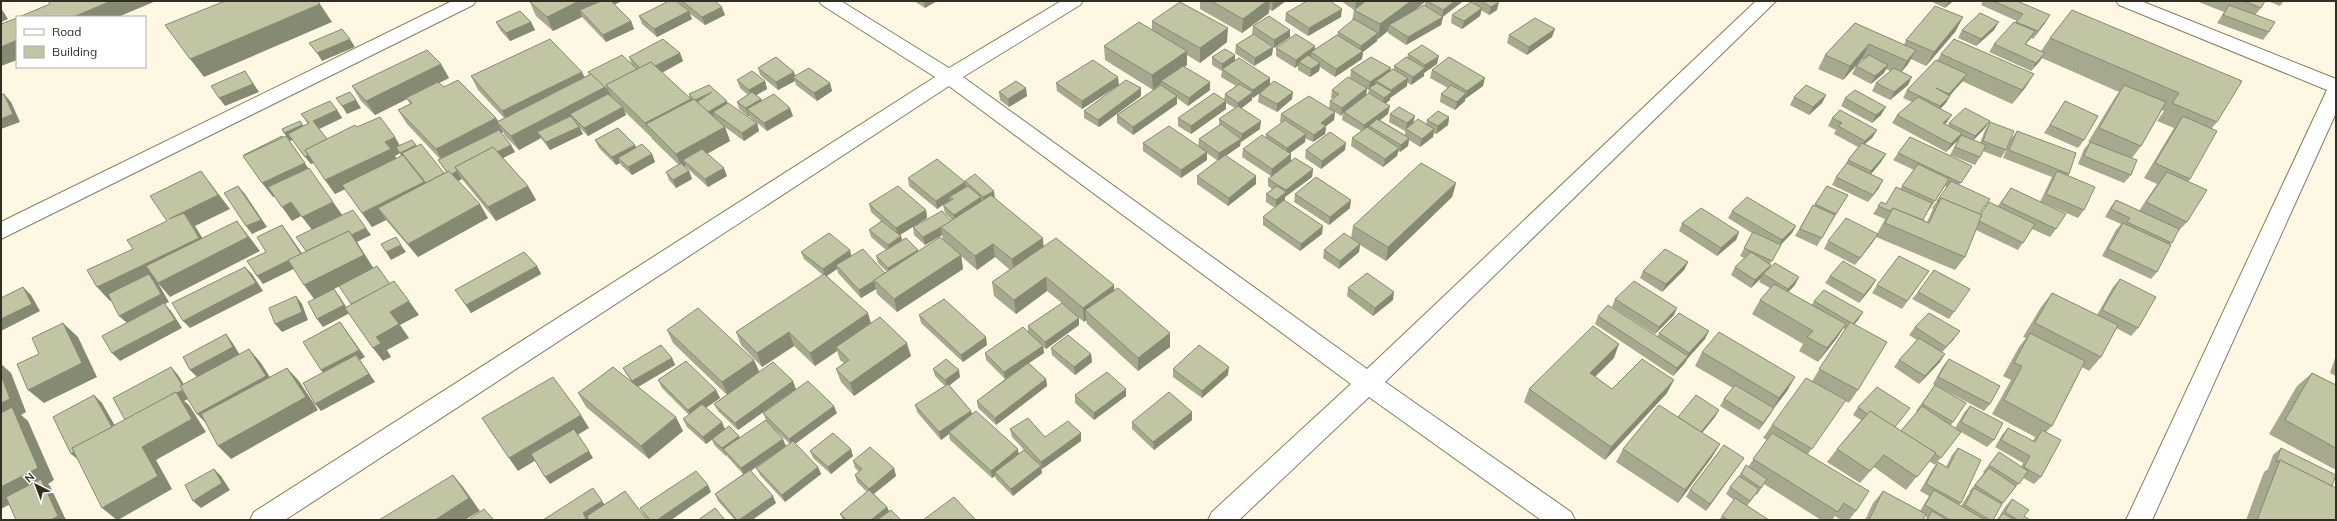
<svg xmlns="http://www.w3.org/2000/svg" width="2337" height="521" font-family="Mulish,sans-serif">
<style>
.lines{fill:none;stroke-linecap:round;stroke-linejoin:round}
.street-casing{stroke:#877d5e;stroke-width:2}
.secondary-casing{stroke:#877d5e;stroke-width:2}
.street{fill:#fff;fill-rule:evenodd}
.secondary{fill:#fff;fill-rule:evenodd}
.wall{fill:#a6a98d;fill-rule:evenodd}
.shaded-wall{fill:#878a73}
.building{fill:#c1c5a4;stroke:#878a73}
</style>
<rect width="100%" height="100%" fill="#fef7e3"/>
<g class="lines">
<g class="street-casing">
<g id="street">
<path d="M452,1H476L473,5L1,239V222Z"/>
<path d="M819,1H841L949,68L1061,1H1083L1080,5L963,77L1367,369L1756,1H1776L1385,382L1571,512L1575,520H1541L1369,397L1239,520H1208L1212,512L1351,384L949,86L285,520H250L254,512L935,77L822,5Z"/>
</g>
</g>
<g class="secondary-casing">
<path id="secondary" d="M2116,1H2141L2336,79V113L2152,520H2126L2327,90L2119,5Z"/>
</g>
<use href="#street" class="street"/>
<use href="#secondary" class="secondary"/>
</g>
<g class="wall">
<path d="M678,1H715L725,15L705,25L689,13L692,19L657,37L642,24L639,16L679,3Z"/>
<path d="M914,1H937L925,8Z"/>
<path d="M1200,1H1286L1272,11L1269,9V13L1242,33L1200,9Z"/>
<path d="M1341,1H1462V2L1443,17L1441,25L1406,45L1388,33V31L1378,39V38L1377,41L1363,52L1362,59L1335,77L1320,67L1319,71L1310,77L1298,70V65L1295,68L1276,56V48L1315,50L1337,35L1338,32L1352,21L1354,10ZM1425,2V5L1416,9Z"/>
<path d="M1474,1H1497V10L1489,15L1481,10L1480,16L1462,29L1451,23L1452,15L1473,3Z"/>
<path d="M1930,1H1953L1945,8Z"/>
<path d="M1983,1H2017L2045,23L2033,39L2031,38L2026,44L2041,51L2050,38L2072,10L2217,122L2212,128L2190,179L2188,182L2187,222L2176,234L2170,245L2157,272L2151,279L2102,256L2116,230L2121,224L2105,217L2110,208L2116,200L2139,211L2157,184L2144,178L2174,128L2157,121L2164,111L2162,110L2141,146L2132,158L2131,175L2124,183L2078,164L2084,149L2090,142H2088L2114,99L2119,92L2042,58L2031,71L1989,52L1994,44L2017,21L1981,5Z"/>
<path d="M2196,1H2265L2261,8L2255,15L2269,32L2263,40L2217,23L2224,12Z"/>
<path d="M2268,1H2284L2280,6Z"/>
<path d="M530,2L614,5L631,21L634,29L606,42L583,18L582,17L553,31L536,16Z"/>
<path d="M1286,13L1341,17L1308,36L1285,21Z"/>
<path d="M1963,17L1955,32L1926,66L1911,59L1908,64L1902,71L1908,85L1890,100L1872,91L1876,83L1890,71L1886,69L1884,73L1871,84L1852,74L1856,66L1864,60L1862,59L1843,80L1818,69L1825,55L1855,23L1904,45L1906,40Z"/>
<path d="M1152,21L1227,42L1200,63L1187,55V65L1184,67L1210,90L1188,106L1177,98V104L1133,135L1117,123V115L1161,85V84L1153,90L1105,60L1104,46L1152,30Z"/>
<path d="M496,22H531L535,30L510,41L500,30Z"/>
<path d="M1253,26L1290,30V37L1274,48L1273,47L1272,55L1254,66L1235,53L1236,45L1253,34H1252Z"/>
<path d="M1962,30H1994L1976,46L1958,38Z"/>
<path d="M1509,35L1552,37L1527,55L1507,43Z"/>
<path d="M680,53L683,61L662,73L690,98L689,94L727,101V103L757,123L759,131L744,141L725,127L730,141L707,154L727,176L708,187L687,168L686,166H685L689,171L692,179L676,188L669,180L666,172L679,165L652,139L651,137L624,111L626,115L588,136L580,128L583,134L550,150L541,138L519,150L505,136L503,132L501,133L511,145L515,152L503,158L528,186L536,200L496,221L462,179L458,181L488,218L418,257L386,220L372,227L345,189L335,194L314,163L311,164L292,140L290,141L300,121L303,126L308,124L301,114L337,110L342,118L319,129L327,139L357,127L400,146H417L444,173L446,172L438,160L440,159L407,124L398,110L410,104L407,99L375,115L361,101L352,86L441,64L449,78L439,83L444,87L496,118L498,121L504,118L478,90L471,76L582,72L584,77L589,75L588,72L632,65L629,57ZM400,153L401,156L396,159L395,156Z"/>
<path d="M1408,54L1437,64L1424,73V76L1411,85L1407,82V86L1390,98V100L1386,103L1388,114L1380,120L1405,135V131L1389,122L1390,114L1414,123L1426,124L1427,120L1449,117L1448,125L1436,134L1434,133L1433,137L1420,147L1409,140L1408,146L1400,152L1398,151L1397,156L1383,167L1351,146L1352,138L1361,131L1342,120L1343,113L1341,116L1335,112L1334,120L1326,126L1325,134L1313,142L1305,138V142L1290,153L1291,154V162L1313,169L1312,177L1285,197V201L1322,234L1300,251L1263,225V217L1275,208L1266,202V194L1272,189L1268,186V179L1271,176L1242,157L1243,149L1266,137V134L1282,123L1280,122L1281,114L1329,108L1330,101L1333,98H1331L1332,90L1350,78L1351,70L1390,71L1394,69V66L1407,58ZM1367,89L1369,90L1368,94L1366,95Z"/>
<path d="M1941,54L2034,74L2025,88L2012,104L1962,81L1950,96L1945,104L1940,108L1947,122L1945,124L1948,126L1949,123L1990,121L1985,128L1973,140L1980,143L1985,130L1990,122L2006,150L2001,158L1983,151L1980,157L1975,165L1950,155L1959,138L1957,141L1946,152L1892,123L1897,115L1912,102L1903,98L1907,90L1937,61Z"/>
<path d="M1212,57L1235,60L1270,78V84L1292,99L1277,112L1258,102L1259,94L1261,92L1252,97V100L1241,108L1260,129L1241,142V141L1240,146L1226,156L1256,176V184L1228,206L1197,184V176L1218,161L1207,153V160L1181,178L1143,151V143L1198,146L1199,139L1219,125V119L1235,108L1226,103V109L1191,134L1178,126V118L1224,100L1225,94L1236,86L1221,77L1222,71L1212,65Z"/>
<path d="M758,68L794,72L795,76L830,83L832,91L817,101L796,85L795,81L778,90L760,75Z"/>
<path d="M1432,70L1483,86L1465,99V101L1455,110L1440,102L1441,94L1448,88L1430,78Z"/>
<path d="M737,80L765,81L767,89L756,95L761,99L762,101L793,116L767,131L750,117L749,116H748L739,109L737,102L748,95L740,88Z"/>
<path d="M1056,83L1119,85L1082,109L1057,91Z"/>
<path d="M999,92L1027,96L1009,107L1000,100Z"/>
<path d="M1826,95L1822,103L1809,115L1790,105L1794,97Z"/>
<path d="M1141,96L1099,127L1084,118V111Z"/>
<path d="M1845,98L1881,115L1872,123L1841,106Z"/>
<path d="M2065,101L2084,140L2078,148L2044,133Z"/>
<path d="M1832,118L1877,130L1872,138L1865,144L1886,154L1881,162L1871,174L1879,188L1868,202L1832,185L1836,177L1844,167L1848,160L1858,147L1834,134L1836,130L1828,126Z"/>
<path d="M2017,131L2069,174L2068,175L2084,210L2078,218L2041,202L2056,229L2050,237L2032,229L2018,250L1976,230L1965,257L1955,270L1876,237L1855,265L1824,249L1828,241L1877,234L1885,219L1873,214L1881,202L1886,204L1900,189L1914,170L1893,160L1898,153L1972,166L1959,185L1980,214H1981L1998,206L2011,188L2040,202L2052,177L2003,158L2011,139ZM1945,186L1947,187L1932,208L1933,209L1927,222L1923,220L1929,209H1930Z"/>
<path d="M595,140L635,145L636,148L652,154L655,162L632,175L622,166L620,163L616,165L599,148Z"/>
<path d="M1306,150H1345L1321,169L1305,158Z"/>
<path d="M908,178L965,181L995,199L1044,246L1114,291L1170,347L1138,371L1087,324L1086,320L1084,322L1071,311L1079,318V325L1046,349L1043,347L1044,353L1029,363L1046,379L1047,386L996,425L978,408L977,401L1005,379L986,360L985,353L1028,332V326L1062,303L1047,291L1016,314L994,296L992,282L1010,270L995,257L977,270L961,256L963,269L897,312L877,294L876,289L861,298L838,273L837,269L827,276L871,323L911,356L854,396L841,382L836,369L844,363L840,360L837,351L815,366L794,346L762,367L741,345L736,332L823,275L804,259L801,252L852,256L885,273L887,272L878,263L876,256L886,250L871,237L869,230L881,221L871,212L869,204L926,210L927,218L900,235L902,240L918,251L943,240L942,235L925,245L914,235L913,227L951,221L952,220L945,213L943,205L950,200L937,209L909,186Z"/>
<path d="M1456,183L1452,197L1386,261L1360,245L1359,252L1339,269L1323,258L1324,250L1351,238L1353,226Z"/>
<path d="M1827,186L1848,195L1817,246L1795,236L1813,205L1814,206Z"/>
<path d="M1295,194L1350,208L1329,225L1294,202Z"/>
<path d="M1732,211L1796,226L1792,233L1781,245L1770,264L1771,265L1769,269L1795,285L1788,292L1812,305L1814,301L1863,312L1858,320L1854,325L1858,390L1849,403L1845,401L1808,454L1856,511L1849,520H1841L1835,516L1832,520H1821L1764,484L1757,495L1756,494L1747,506L1769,520H1719L1734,500L1726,494L1730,487L1739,476L1746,465L1748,467L1767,440L1763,438L1772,425L1812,381L1845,329L1843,328L1837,338L1818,362L1799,351L1803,344L1752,314L1760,300L1770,288L1759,282L1761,278L1751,288L1731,275L1735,267L1744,258L1740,256L1752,233L1728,218Z"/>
<path d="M1682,223L1739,232L1736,240L1717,256L1679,231Z"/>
<path d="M1688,262L1684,270L1662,292L1640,278L1643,271Z"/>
<path d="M537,266L541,274L471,313L455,290Z"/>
<path d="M1929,271L1902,309L1872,293L1877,285Z"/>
<path d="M1830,276L1876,280L1871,288L1859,303L1825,283Z"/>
<path d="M2120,279L2138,328L2131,336L2116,328L2101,357L2089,371L2082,367L2052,426L2046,432L2041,477L2034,484L2023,478L2002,504L1993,520H1925L1927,517L1925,516L1923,520H1865L1873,503L1883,491L1920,511L1929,496L1920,491L1932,470L1938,462L1946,467L1952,455L1958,448L1961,503L1959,505L1961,506L1968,495L1970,492H1969L1984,473L1983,472L1999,452L2021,467L2023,463L1995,447L2002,435L2008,428L2033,441L2035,437L1992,414L2011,380L2003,376L2019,347L2026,338L2023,337L2041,307L2052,293L2097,315L2113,287Z"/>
<path d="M1348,288L1393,300L1373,316L1347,296Z"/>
<path d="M1918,292L1954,312L1949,319L1912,299Z"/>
<path d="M1615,299L1674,315L1655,334L1612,307Z"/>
<path d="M919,315L987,345L963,362L921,323Z"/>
<path d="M1598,316L1657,337L1659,333L1705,339L1688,358L1684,364L1673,376L1595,324Z"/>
<path d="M1915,327L1954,339L1942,352L1940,362L1919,384L1894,367L1899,360L1917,340L1909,335Z"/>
<path d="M667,330L759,372L796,389L738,430L718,411L714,404L727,395L673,343Z"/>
<path d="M1051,348L1091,354L1092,362L1075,375L1052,355Z"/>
<path d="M1702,352L1795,377L1787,391L1774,408L1769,416L1759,430L1720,406L1724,399L1733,388L1695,366Z"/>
<path d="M2336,355V376L2330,373Z"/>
<path d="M672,358L675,365L638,387L683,431L649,459L586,407L578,393L632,382L627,375L623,368Z"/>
<path d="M1614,358L1595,377L1612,389L1667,393L1605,460L1524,402L1529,389Z"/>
<path d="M1949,359L1990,404L1984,411L1933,384L1943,366Z"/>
<path d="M933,369L960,377L949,386L971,411L972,414L1019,454L1024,450L1012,437L1010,429L1045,437L1081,441L1042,469L1041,468L1042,473L1013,496L996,479L995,476L992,478L950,440L949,434L941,440L917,412L915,405L945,386L935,376Z"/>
<path d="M1173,369L1228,375L1202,398L1173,377Z"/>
<path d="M2312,373L2336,385V470L2269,434L2297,386Z"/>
<path d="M658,380L716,390L720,398L706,408L725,429L740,438L766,420L763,413H837L795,444L818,467L821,474L785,502L760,475L756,468L782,449L751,471L776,503L752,520H735L718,501L715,494L743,474L726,455V456L715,446L712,440L706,444L687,427L683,419L689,415L662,388ZM767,422L790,444L786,446Z"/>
<path d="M1935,385L1953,422L1951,425L1955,428L1964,413L1970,406L1994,440L1987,447L1961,432L1935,465L1929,461L1906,490L1874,467L1860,483L1827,462L1837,449L1861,420L1853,415L1858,407L1901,431L1917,412L1916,411Z"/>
<path d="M1075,395L1126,396L1094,420L1075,403Z"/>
<path d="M1192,412V420L1154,450L1132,429V422Z"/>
<path d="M1678,417H1715L1702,433L1720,444L1712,457L1678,503L1616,462L1623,449Z"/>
<path d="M2281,448L2332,486L2336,520H2246L2264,472L2268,469L2273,455Z"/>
<path d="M810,451L853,456L831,474L813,458Z"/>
<path d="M1744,458L1706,511L1686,497L1690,490Z"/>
<path d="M853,461L894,468L896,476L874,494L887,507L889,511L901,520H843L840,514L867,492L857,482L855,475L859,472L855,468Z"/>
<path d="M711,492L671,520H648L644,515L640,508Z"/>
<path d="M2012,499L2024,516L2030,520H1996L1999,517L2005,507Z"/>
</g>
<g class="shaded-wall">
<path d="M111,1H156L118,17H73Z"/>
<path d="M579,1H604L580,10L582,17L553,31L547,17Z"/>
<path d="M611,1H622L612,6Z"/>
<path d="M924,1H937L925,8Z"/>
<path d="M1267,1H1270L1269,13L1242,33L1243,19Z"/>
<path d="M1276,1H1286L1272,11L1273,3Z"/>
<path d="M1358,1H1371L1355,10L1356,2Z"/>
<path d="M1411,1H1426L1425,2L1393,27L1389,25L1388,31L1378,39L1380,24Z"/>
<path d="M1455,1H1462V2L1442,17H1443L1441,25L1406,45L1408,37L1442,17L1443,10Z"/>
<path d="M1949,1H1953L1945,8Z"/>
<path d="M1499,2L1497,10L1489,15L1491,7Z"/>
<path d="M320,4L332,22L204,77L190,59Z"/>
<path d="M722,7L725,15L705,25L702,17Z"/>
<path d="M1,8L8,19L1,22Z"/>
<path d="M1482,8L1480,16L1462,29L1464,21Z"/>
<path d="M1342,9L1341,17L1308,36L1309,28Z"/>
<path d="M689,11L692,19L657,37L654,29Z"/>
<path d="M2050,15L2045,23L2033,39L2038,31Z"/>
<path d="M1963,17L1955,32L1926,66L1934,52Z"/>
<path d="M631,21L634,29L606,42L603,35Z"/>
<path d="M531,22L535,30L510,41L506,33Z"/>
<path d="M1999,22L1994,30L1976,46L1981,39Z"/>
<path d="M1228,28L1227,42L1200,63V48Z"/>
<path d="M1555,29L1552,37L1527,55L1529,47Z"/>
<path d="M1290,30V37L1274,48V40Z"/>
<path d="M2035,31L2030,39L2019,52L2025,44Z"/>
<path d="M1378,33L1377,41L1363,52L1362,59L1335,77L1336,69L1360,53L1361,46Z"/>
<path d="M350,39L355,47L322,61L317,53Z"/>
<path d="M17,40V60L1,66V47Z"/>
<path d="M1869,44L1862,59L1843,80L1850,66Z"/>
<path d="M1315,46V53L1311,52V56L1299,62V65L1295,68L1296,60Z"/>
<path d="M1273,47L1272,55L1254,66L1255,58Z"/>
<path d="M1916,50L1908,64L1899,75L1907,61Z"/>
<path d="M1187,51V65L1163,82L1161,81V84L1153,90L1152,75Z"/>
<path d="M680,53L683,61L648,80L645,72Z"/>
<path d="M2045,53L2040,61L2031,71L2036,63Z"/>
<path d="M1235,55V63L1222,69V64Z"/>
<path d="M1439,56L1437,64L1424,73V76L1411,85L1413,77L1424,69L1425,65Z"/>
<path d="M1320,63L1319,71L1310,77L1311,69Z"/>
<path d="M441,64L449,78L407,99L406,98L407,99L375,115L366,101Z"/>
<path d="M1888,65L1884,73L1871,84L1875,76Z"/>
<path d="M1391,68L1389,76L1376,81L1375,86L1369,88L1368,90L1370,82Z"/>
<path d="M245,71L259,92L225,106L219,98Z"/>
<path d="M582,72L589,86L509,125L502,111Z"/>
<path d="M794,72L796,79L793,77L795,81L778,90L776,82Z"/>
<path d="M1967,74L1962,82L1948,97L1950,96L1945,104L1935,114L1940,106L1945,101L1949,94Z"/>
<path d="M2034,74L2025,88L2012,104L2022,90Z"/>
<path d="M1118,77L1119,85L1082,109V101Z"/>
<path d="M1912,77L1908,85L1890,100L1894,92Z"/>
<path d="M1270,78V86L1253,98V90Z"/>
<path d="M1408,78L1407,86L1390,98V100L1382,106L1384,98L1391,92V90Z"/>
<path d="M1485,78L1483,86L1465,99L1467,91Z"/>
<path d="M765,81L767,89L751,98L749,90Z"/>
<path d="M1210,82V90L1188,106L1189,98Z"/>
<path d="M830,83L832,91L817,101L814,93Z"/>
<path d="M605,87L611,101L570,114L573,121L537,132L541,138L519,150L511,136Z"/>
<path d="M1026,88L1027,96L1009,107L1008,99Z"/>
<path d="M1141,88V96L1099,127L1098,120Z"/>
<path d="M1367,88L1366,96L1344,112L1343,113L1341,116L1342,108Z"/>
<path d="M606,89H608L611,97H610Z"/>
<path d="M712,92L701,107L694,101Z"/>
<path d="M1253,92L1252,100L1238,111V103Z"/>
<path d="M1293,92L1292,99L1277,112V104Z"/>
<path d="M1466,93L1465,101L1455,110L1457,102Z"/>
<path d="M4,94L11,102L20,122L1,129V119Z"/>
<path d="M1826,95L1822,103L1809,115L1813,107Z"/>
<path d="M1177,96V104L1133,135V127Z"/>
<path d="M691,99L696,113L646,124L651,137L645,123Z"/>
<path d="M761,99L764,107L747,109L749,116H748L746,108Z"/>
<path d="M356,100L361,108L347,114L342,106Z"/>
<path d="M727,101L729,109L713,112L714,117L707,112Z"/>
<path d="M1226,101V109L1191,134V126Z"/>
<path d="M1390,106L1388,114L1371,127L1369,126V128L1363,133L1364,125Z"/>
<path d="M623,107L626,115L588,136L584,128Z"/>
<path d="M1886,107L1881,115L1872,123L1876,115Z"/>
<path d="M790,108L793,116L767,131L764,123Z"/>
<path d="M337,110L342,118L319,129L313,121Z"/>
<path d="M1335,112L1334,120L1326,126L1325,134L1313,142L1314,135L1321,123Z"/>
<path d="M1952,115L1947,122L1938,131L1943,123Z"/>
<path d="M1415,116L1413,124L1406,129L1407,123Z"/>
<path d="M1449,117L1448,125L1436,134L1438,126Z"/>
<path d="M496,118L500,124L497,122L503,132L444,164L436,149Z"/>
<path d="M300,121L308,133L290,141L284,133Z"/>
<path d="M1261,121L1260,129L1241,142L1242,134Z"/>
<path d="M1990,121L1985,128L1970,144L1975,136Z"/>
<path d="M757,123L759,131L744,141L742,133Z"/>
<path d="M579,127L583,134L550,150L546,142Z"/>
<path d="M725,127L730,141L688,164L683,160L686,166L682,168L676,154Z"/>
<path d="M1434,129L1433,137L1420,147L1422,139Z"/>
<path d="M1877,130L1872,138L1860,148L1865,141Z"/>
<path d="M1962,133L1957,141L1946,152L1951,144Z"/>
<path d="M1306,134L1305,142L1286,156L1287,148Z"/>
<path d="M286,136L315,178L273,197L262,183Z"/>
<path d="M395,137L403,151L416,145L421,153H402L407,160L405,161L396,147L400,153L395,156L400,163L335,194L325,180L385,142Z"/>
<path d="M1409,138L1408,146L1400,152L1401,145Z"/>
<path d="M1241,139L1240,146L1218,161L1219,153Z"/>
<path d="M1346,143L1345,150L1321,169L1322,161Z"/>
<path d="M331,144L337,152L311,164L305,157Z"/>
<path d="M511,145L515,152L464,178L458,171Z"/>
<path d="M635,145L639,153L618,158L620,163L616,165L612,157Z"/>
<path d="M1399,148L1397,156L1383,167L1385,159Z"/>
<path d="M1207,152V160L1181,178V170Z"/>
<path d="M652,154L655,162L632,175L628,167Z"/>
<path d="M1291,154V162L1271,177L1272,169Z"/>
<path d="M1886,154L1881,162L1867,179L1871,171Z"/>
<path d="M724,168L727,176L708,187L705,179Z"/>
<path d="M1313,169L1312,177L1285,197V200L1276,208V200L1286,193V190Z"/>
<path d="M201,171L230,209L195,226L211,252L155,279L158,283L248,237L237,221L260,251L170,297L158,283L169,302L165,304L171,311L182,328L120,361L112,353L175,320L165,304L127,323L119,316L161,294L153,280L110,301L97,287L199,238L193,227L181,233L169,219L218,195Z"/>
<path d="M457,171L462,179L454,183L450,175Z"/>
<path d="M689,171L692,179L676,188L673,180Z"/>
<path d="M1256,176V184L1228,206L1229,198Z"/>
<path d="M1883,180L1879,188L1868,202L1873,195Z"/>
<path d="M424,182L433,196L378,208L386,220L372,227L362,213Z"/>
<path d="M965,182L967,190L949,197L950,200L937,209L936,201Z"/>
<path d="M1456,183L1452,197L1386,261L1388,247Z"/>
<path d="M238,186L245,194L267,227L252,234L246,226Z"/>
<path d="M528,186L536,200L496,221L488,207Z"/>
<path d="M994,191L995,199L984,205L983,197Z"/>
<path d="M981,197L983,205L955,222L954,215Z"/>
<path d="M1351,200L1350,208L1329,225L1330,217Z"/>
<path d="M291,202L301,216L292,221L282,207Z"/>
<path d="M333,202L343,216L313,231L302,217Z"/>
<path d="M480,204L488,218L418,257L408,244Z"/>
<path d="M926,210L927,218L898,236L896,228Z"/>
<path d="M282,225L288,233L308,262L263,284L257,276Z"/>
<path d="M1323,226L1322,234L1300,251L1301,244Z"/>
<path d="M1796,226L1792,233L1777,248L1782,240Z"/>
<path d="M941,227L942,235L925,245L923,237Z"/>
<path d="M366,228L371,235L357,242L374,269L334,289L340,297L350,313L323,327L317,319L314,299L304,285L351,235Z"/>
<path d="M1739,232L1736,240L1717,256L1721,248Z"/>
<path d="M1878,234L1873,242L1855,265L1860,258Z"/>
<path d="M901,236L903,244L890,253L888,245Z"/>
<path d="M1043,238L1044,252L1014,273L1012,259Z"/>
<path d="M993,244L995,257L977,270L975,256Z"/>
<path d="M1360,244L1359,252L1339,269L1340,261Z"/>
<path d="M401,245L406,252L391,260L386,252Z"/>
<path d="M850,250L852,258L836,265L837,269L825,277L823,269Z"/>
<path d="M918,250L919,258L890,275L888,268Z"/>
<path d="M961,255L963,269L897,312L894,299Z"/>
<path d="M1688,262L1684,270L1662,292L1666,284Z"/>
<path d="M1771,265L1767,272L1763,274L1761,278L1751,288L1755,280Z"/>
<path d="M537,266L541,274L471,313L466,305Z"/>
<path d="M245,267L252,274L263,291L190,328L183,321Z"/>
<path d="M1046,277L1047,291L1016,314L1014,300Z"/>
<path d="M1799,277L1795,285L1783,297L1788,289Z"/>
<path d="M1876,280L1871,288L1859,303L1864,295Z"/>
<path d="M874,281L876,289L861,298L859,290Z"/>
<path d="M1114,285L1115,299L1085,310L1086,320L1084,322L1083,308Z"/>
<path d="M23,287L31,295L40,311L1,331V319Z"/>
<path d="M1394,292L1393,300L1373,316L1375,308Z"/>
<path d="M296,296L302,304L308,320L282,332L275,324Z"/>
<path d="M409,301L419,315L400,325L409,338L387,350L391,357L383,361L373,348L376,337L390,312Z"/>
<path d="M1677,308L1674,315L1655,334L1659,327Z"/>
<path d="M1863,312L1858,320L1848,331L1853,324Z"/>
<path d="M868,313L872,327L836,347L837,351L815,366L810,353Z"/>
<path d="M1079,318V325L1046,349L1045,342Z"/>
<path d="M340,322L346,330L365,357L360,360L375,382L321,411L315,404L327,377L321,370Z"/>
<path d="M63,323L78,337L97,377L44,403L28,390Z"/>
<path d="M1846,324L1837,338L1818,362L1827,348Z"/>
<path d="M1709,331L1705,339L1688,358L1684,364L1673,376L1677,368L1686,359L1689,353Z"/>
<path d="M1960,331L1954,339L1940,354L1946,347Z"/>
<path d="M789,332L794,346L762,367L757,353Z"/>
<path d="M1170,333V347L1138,371V358Z"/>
<path d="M226,334L232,342L240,355L197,377L190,370Z"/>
<path d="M986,337L987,345L963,362L961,355Z"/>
<path d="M907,343L911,356L854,396L850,383Z"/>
<path d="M1619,344L1614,358L1584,387L1590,373Z"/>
<path d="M1043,346L1044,353L1005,379L1004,372Z"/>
<path d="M249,349L261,363L278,390L210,427L197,414Z"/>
<path d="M1091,354L1092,362L1075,375L1074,367Z"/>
<path d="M1945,354L1940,362L1919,384L1925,376Z"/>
<path d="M672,358L675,365L636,388L632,381Z"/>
<path d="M754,360L760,373L728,396L722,382Z"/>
<path d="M1,364L11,373L26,412L21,415L28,421L54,480L48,484L50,486L66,520H51L44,486L1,509Z"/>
<path d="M171,367L178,375L192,397L184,401L189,405L206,432L156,460L172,489L118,520H117L102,508L142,447L134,428Z"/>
<path d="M1229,367L1228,375L1202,398V391Z"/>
<path d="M287,368L299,381L318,410L231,459L218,446Z"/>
<path d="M959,370L960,377L947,387L945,380Z"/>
<path d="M1795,377L1787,391L1771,412L1779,398Z"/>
<path d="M1046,379L1047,386L996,425L995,418Z"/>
<path d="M1674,380L1667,393L1605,460L1611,447Z"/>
<path d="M793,381L796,389L738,430L735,423Z"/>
<path d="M1126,389V396L1094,420V413Z"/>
<path d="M716,390L720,398L692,417L688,410Z"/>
<path d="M94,395L102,403L122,438L80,461L71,454Z"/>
<path d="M834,406L837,413L792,446L789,439Z"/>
<path d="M1774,408L1769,416L1759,430L1763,423Z"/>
<path d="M1719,410L1715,417L1695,441L1699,434Z"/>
<path d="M971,411L973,418L949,432V434L941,440L939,432Z"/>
<path d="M1192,412V420L1154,450L1153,442Z"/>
<path d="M581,415L589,428L518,471L509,458Z"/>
<path d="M676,417L683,431L649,459L641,446Z"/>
<path d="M722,422L725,429L706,444L703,437Z"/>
<path d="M1081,433V441L1042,469L1041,462Z"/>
<path d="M739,436L742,443L723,449L726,455V456L722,448Z"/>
<path d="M783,439L786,446L744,475L741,468Z"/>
<path d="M1720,444L1712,457L1678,503L1685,490Z"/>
<path d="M851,449L853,456L831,474L828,467Z"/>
<path d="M1018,449L1019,456L995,472V476L992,478L991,471Z"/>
<path d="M589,451L593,458L550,484L545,477Z"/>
<path d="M1744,458L1739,465L1706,511L1710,504Z"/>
<path d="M1041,466L1042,473L1013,496L1011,489Z"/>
<path d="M818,467L821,474L785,502L782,495Z"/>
<path d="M894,468L896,476L871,496L869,489Z"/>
<path d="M214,469L221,476L230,490L201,508L193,501Z"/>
<path d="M453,475L463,487L480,511L465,520H435Z"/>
<path d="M708,485L711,492L671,520H657Z"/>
<path d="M773,496L776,503L752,520H739Z"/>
<path d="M602,501L607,508L587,520L583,513Z"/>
<path d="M887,507L890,514L883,520H871Z"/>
<path d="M586,518L587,520H582Z"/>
</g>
<g class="building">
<path d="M48,1H111L73,17H19L50,4Z"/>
<path d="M225,1H318L320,4L190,59L165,25Z"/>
<path d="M532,1H579L547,17L530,2Z"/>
<path d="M601,1H611L631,21L603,35L580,10Z"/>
<path d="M669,1H676L689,11L654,29L639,16Z"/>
<path d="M682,1H715L722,7L702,17Z"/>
<path d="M1211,1H1267L1243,19Z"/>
<path d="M1270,1H1276L1273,3Z"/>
<path d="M1307,1H1330L1342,9L1309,28L1286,13Z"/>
<path d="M1366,1H1411L1380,24L1354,10Z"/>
<path d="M1427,1H1455L1443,10Z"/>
<path d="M1481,1H1497L1499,2L1491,7Z"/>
<path d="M1993,1H2017L2050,15L2038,31L2016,22L2023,14Z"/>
<path d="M2244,1H2265L2261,8Z"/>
<path d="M1180,2L1228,28L1200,48L1152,21Z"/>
<path d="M1471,2L1482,8L1464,21L1452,15Z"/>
<path d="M1424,5L1443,17L1408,37L1389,25Z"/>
<path d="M2229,5L2275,22L2269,32L2223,15Z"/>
<path d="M1935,6L1963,17L1934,52L1906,40Z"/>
<path d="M2072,10L2242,81L2217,122L2172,103L2179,93L2050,38Z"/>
<path d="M520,11L531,22L506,33L496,22Z"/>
<path d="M1980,13L1999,22L1981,39L1962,30Z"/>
<path d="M1269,16L1290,30L1274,40L1253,26Z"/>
<path d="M17,18V40L1,47V24Z"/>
<path d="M1535,18L1555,29L1529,47L1509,35Z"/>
<path d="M1354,19L1378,33L1361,46L1338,32Z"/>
<path d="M1139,22L1187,51L1152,75L1104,46Z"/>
<path d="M2014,22L2035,31L2025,44L2045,53L2036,63L1994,44Z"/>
<path d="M1855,23L1916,50L1907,61L1869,44L1850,66L1825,55Z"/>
<path d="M342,29L350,39L317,53L309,43Z"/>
<path d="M1254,34L1273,47L1255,58L1236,45Z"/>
<path d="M1296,34L1315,46L1296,60L1276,48Z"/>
<path d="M1337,35L1363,51L1336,69L1311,52Z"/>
<path d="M550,39L582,72L502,111L471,76Z"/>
<path d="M663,39L680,53L655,66L651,62L640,68L629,57Z"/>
<path d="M1954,39L2034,74L2022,90L1941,54Z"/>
<path d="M1422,45L1439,56L1425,65L1408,54Z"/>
<path d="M1225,49L1235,55L1222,64L1212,57Z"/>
<path d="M427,50L441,64L366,101L352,86Z"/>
<path d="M622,55L637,69L606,85L608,89H606L605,87L588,72Z"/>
<path d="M1308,55L1320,63L1311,69L1299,62Z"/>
<path d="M1869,55L1888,65L1875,76L1856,66Z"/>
<path d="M776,57L794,72L776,82L758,68Z"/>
<path d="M1371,57L1391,68L1370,82L1351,70Z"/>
<path d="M1406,57L1425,68L1413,77L1394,66Z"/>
<path d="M1449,57L1485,78L1467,91L1432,70Z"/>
<path d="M1239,58L1270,78L1253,90L1222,69Z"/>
<path d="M1093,60L1118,77L1082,101L1056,83Z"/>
<path d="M1936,60L1967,74L1949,94L1936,88L1950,96L1940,106L1907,90Z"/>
<path d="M651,62L691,99L645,123L606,85Z"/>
<path d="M1183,66L1210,82L1189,98L1161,81Z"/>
<path d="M809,68L830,83L814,93L793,77Z"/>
<path d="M1894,68L1912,77L1894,92L1876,83Z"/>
<path d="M1393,69L1408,78L1391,90L1376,81Z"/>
<path d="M245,71L253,84L219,98L211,86Z"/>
<path d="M752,71L765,81L749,90L737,80Z"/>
<path d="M591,74L605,87L511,136L497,122Z"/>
<path d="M1348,77L1367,88L1342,108L1330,101L1339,94L1332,90Z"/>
<path d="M458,80L496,118L436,149L398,110L412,103L406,98L438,82L444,87Z"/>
<path d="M1126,80L1141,88L1098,120L1084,111Z"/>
<path d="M1016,81L1026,88L1008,99L999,92Z"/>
<path d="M1274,81L1293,92L1277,104L1259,94Z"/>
<path d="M1377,83L1392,92L1384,98L1369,88Z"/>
<path d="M1239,84L1253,92L1238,103L1225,94Z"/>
<path d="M709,85L727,101L708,112L697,102L712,92L695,100L694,99H693L689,94Z"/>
<path d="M1161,85L1177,96L1133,127L1117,115Z"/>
<path d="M1451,85L1466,93L1457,102L1441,94Z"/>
<path d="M1806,85L1826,95L1813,107L1794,97Z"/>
<path d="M2124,85L2166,102L2141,146L2099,128Z"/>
<path d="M1855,90L1886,107L1876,115L1845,98Z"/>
<path d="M350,92L356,100L342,106L336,98Z"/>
<path d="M752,92L761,99L746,108L737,102Z"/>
<path d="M1214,93L1226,101L1191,126L1178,118Z"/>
<path d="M1369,93L1390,106L1364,125L1344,112Z"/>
<path d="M4,94L13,114L1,119V95Z"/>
<path d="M608,94L623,107L584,128L570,114Z"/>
<path d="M774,94L790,108L764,123L747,109Z"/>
<path d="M1309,96L1335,112L1321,123L1326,126L1314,135L1281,114Z"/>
<path d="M1918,97L1952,115L1943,123L1962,133L1951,144L1897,115Z"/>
<path d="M694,99L725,127L676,154L646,124Z"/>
<path d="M330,101L337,110L313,121L327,139L305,150L308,155L305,157L288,134L309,123L301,114Z"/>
<path d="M2065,101L2098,116L2084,140L2050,125Z"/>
<path d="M728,103L757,123L742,133L713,112Z"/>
<path d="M1238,106L1261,121L1242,134L1219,119Z"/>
<path d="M1399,107L1415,116L1407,123L1390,114Z"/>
<path d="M1965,108L1990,121L1975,136L1949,123Z"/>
<path d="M1840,110L1877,130L1865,141L1838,126L1842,123L1832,118Z"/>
<path d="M1438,111L1449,117L1438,126L1427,120Z"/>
<path d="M571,116L579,127L546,142L537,132Z"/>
<path d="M2183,116L2217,131L2190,179L2155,163Z"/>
<path d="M380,117L395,137L385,142L391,149L325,180L305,150L355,125L357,127Z"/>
<path d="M1377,119L1409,138L1401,145L1369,126Z"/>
<path d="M1418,119L1434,129L1422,139L1406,129Z"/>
<path d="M1285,120L1306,134L1287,148L1266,134Z"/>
<path d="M300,121L302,125L284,133L282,129Z"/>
<path d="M1990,122L2014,131L2006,150L1983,141Z"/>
<path d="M1221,124L1241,139L1219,153L1199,139Z"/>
<path d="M1169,126L1207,152L1181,170L1143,143Z"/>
<path d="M1367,127L1399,148L1385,159L1352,138Z"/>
<path d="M618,128L635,145L612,157L595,140Z"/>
<path d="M499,130L511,145L497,152L493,147L455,167L457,171L452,174L449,171L447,172L438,160Z"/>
<path d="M2017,131L2076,153L2069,174L2009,150Z"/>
<path d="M1330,132L1346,143L1322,161L1306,150Z"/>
<path d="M1262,135L1291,154L1272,169L1243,149Z"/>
<path d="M1961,135L1986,145L1980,157L1955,147Z"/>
<path d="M282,136L283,138L244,155Z"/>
<path d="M286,136L305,163L262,183L243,156Z"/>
<path d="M1910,137L1972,166L1961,183L1898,153Z"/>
<path d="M412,140L416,145L400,153L396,147Z"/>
<path d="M2090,142L2137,160L2131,175L2084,156Z"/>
<path d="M1862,143L1886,154L1871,171L1848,160Z"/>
<path d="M421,144L444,173L426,183L402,153Z"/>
<path d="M642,144L652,154L628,167L618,158Z"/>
<path d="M493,147L528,186L488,207L455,167Z"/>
<path d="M702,149L724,168L705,179L683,160Z"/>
<path d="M403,155L424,182L362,213L342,185Z"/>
<path d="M1225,155L1256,176L1229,198L1197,176Z"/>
<path d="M1295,158L1313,169L1286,190L1268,179Z"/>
<path d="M937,159L965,182L936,201L908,178Z"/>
<path d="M681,163L689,171L673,180L666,172Z"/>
<path d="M1421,163L1456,183L1388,247L1353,226Z"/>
<path d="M1847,163L1883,180L1873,195L1836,177Z"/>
<path d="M1918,164L1949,179L1935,201L1902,186Z"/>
<path d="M309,168L333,202L302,217L291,202L282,207L268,187Z"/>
<path d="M201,171L218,195L169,219L184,213L199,238L97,287L87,270L133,249L127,240L167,221L150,196Z"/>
<path d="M449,171L480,204L408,244L378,208Z"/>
<path d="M2057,171L2095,187L2084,210L2046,194Z"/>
<path d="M2167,172L2207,190L2187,222L2146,202Z"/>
<path d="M975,174L994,191L983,197L965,181Z"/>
<path d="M1316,177L1351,200L1330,217L1295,194Z"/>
<path d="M1951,181L1990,199L1979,214L1941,198L1939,201H1937Z"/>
<path d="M238,186L261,220L246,226L224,193Z"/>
<path d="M898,186L926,210L896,228L869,204Z"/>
<path d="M968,186L981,197L954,215L943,205L953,199L949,197Z"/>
<path d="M1277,186L1286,192L1276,200L1266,194Z"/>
<path d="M1827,186L1848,195L1836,214L1815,204Z"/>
<path d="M1896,187L1932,203L1923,220L1893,208L1890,211L1878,206L1881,202L1886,204Z"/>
<path d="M2011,188L2066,214L2056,229L2001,203Z"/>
<path d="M991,195L1043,238L1012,259L993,244L975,256L941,227Z"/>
<path d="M1747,197L1796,226L1782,240L1732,211Z"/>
<path d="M1941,198L1982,215L1965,257L1885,223L1893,208L1929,223Z"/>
<path d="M1284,200L1323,226L1301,244L1263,217Z"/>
<path d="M2116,200L2179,229L2172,243L2127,222L2130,218L2111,209Z"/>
<path d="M1989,202L2035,224L2023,243L1979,221L1982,215L1981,214Z"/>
<path d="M1813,205L1835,215L1822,238L1800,229Z"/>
<path d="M1701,208L1739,232L1721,248L1682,223Z"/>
<path d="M353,210L366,228L351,235L349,231L306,251L296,237Z"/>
<path d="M942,211L951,221L941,227L923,237L913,227Z"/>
<path d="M1846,218L1878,234L1860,258L1828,241Z"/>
<path d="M237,221L248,237L158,283L146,266Z"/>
<path d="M882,221L901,236L888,245L869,230Z"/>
<path d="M2123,223L2171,245L2157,272L2108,249Z"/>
<path d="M282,225L301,254L257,276L247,261L266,252L257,237Z"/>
<path d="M349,231L364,255L304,285L288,260Z"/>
<path d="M1753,232L1781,245L1772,261L1744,248Z"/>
<path d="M829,233L850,250L823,269L801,252Z"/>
<path d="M1344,233L1360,244L1340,261L1324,250Z"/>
<path d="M396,237L401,245L386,252L381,244Z"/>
<path d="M940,237L961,255L894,299L874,280Z"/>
<path d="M906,238L918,250L888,268L876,256Z"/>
<path d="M1056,238L1114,285L1083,308L1046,277L1014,300L992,282Z"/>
<path d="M863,249L885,273L874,280V281L859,290L836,265Z"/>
<path d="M1665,249L1688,262L1666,284L1643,271Z"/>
<path d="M524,252L537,266L466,305L455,290Z"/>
<path d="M1751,252L1771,265L1755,280L1735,267Z"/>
<path d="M1899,256L1929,271L1907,301L1877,285Z"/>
<path d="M1843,261L1876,280L1864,295L1830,276Z"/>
<path d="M1775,263L1799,277L1788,289L1763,274Z"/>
<path d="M377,266L390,284L351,304L339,286Z"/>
<path d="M245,267L256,283L183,321L172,303Z"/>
<path d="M1934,270L1970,289L1954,312L1918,292Z"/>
<path d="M1367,273L1394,292L1375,308L1348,288Z"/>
<path d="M149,274L161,294L119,316L108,294Z"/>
<path d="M824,274L868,313L810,353L789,332L757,353L736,332Z"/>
<path d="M2120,279L2156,297L2138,328L2102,310Z"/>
<path d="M394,281L409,301L390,312L399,324L376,337L381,343L373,348L345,308Z"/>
<path d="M1634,281L1677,308L1659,327L1615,299Z"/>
<path d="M1774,284L1846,324L1827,348L1807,337L1813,331L1760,300Z"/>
<path d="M23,287L32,304L1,319V298Z"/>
<path d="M1118,288L1170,333L1138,358L1085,310Z"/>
<path d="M334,289L344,305L317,319L308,302Z"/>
<path d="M1824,290L1863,312L1853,324L1814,301Z"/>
<path d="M2052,293L2118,325L2101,357L2035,323Z"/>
<path d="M296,296L302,312L275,324L269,308Z"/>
<path d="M944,299L986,337L961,355L919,315Z"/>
<path d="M164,303L175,320L112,353L102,336Z"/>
<path d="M1062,303L1079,318L1045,342L1028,326Z"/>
<path d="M1608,305L1688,356L1677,368L1598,316Z"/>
<path d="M698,308L754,360L722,382L667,330Z"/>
<path d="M1679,313L1709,331L1689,353L1659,333Z"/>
<path d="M1929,313L1960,331L1946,347L1915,327Z"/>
<path d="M880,317L907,343L850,383L836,369L849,360L836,347Z"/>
<path d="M340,322L359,350L321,370L303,342Z"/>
<path d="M1850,322L1887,342L1858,390L1819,369Z"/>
<path d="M63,323L82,363L28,390L17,364L39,354L32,338Z"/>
<path d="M1593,326L1619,344L1590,373L1612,389L1642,359L1674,380L1611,447L1529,389Z"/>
<path d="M1023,327L1043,346L1004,372L985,353Z"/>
<path d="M1719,332L1795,377L1779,398L1702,352Z"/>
<path d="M2030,333L2085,361L2052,426L2004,400L2022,366L2014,363Z"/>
<path d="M226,334L233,347L190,370L183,357Z"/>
<path d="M1068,335L1091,354L1074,367L1051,348Z"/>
<path d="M1919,338L1945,354L1925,376L1899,360Z"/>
<path d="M661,345L672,358L632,381L623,368Z"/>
<path d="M1199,345L1229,367L1202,391L1173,369Z"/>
<path d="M249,349L266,376L197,414L180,386Z"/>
<path d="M356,355L369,374L315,404L303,383Z"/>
<path d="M946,359L959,370L945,380L933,369Z"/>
<path d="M1949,359L2000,386L1990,404L1938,377Z"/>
<path d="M686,361L716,390L688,410L658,380Z"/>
<path d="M773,362L793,381L735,423L714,404Z"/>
<path d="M1028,363L1046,379L995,418L977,401Z"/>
<path d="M171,367L182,385L180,386L183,390L177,393L176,392L125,420L113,398Z"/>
<path d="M613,367L676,417L641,446L578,393Z"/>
<path d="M287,368L306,397L218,446L201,414Z"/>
<path d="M1107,372L1126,389L1094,413L1075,395Z"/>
<path d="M2312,373L2336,385V448L2285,420Z"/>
<path d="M1,375L10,399L1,403Z"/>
<path d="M553,377L581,415L509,458L482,418Z"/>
<path d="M1806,378L1846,400L1812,449L1772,425Z"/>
<path d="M808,381L834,406L789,439L763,413Z"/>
<path d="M948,384L971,411L939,432L915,405Z"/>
<path d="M1735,385L1774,408L1763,423L1724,399Z"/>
<path d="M1935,385L1966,403L1953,422L1922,404Z"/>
<path d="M1877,387L1910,408L1895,427L1870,411L1867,414L1858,407Z"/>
<path d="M176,392L192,419L142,447L158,476L102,508L72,448Z"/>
<path d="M1169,392L1192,412L1153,442L1132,422Z"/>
<path d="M94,395L112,427L72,448L74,452L71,454L53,417Z"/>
<path d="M1696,395L1719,410L1701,432L1678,417Z"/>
<path d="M702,404L722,422L703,437L683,419Z"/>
<path d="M1659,405L1720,444L1685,490L1623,449Z"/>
<path d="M1922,406L1961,432L1941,458L1935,454L1936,453L1901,431Z"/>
<path d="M1970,406L2003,423L1994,440L1961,422Z"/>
<path d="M12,407L38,468L1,487V413Z"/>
<path d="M976,411L1018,449L991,471L949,432Z"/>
<path d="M1870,411L1936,453L1917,477L1884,455L1870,471L1837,449Z"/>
<path d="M1028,418L1045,437L1068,421L1081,433L1041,462L1010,429Z"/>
<path d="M766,420L783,439L741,468L723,449Z"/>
<path d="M729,426L739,436L722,448L712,439Z"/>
<path d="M2008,428L2035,442L2042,430L2061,440L2041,477L2024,467L2030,456L2001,440Z"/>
<path d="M574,429L589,451L545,477L531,454Z"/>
<path d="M833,433L851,449L828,467L810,451Z"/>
<path d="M1772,433L1869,491L1856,511L1844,503L1838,512L1753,459Z"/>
<path d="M793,441L818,467L782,495L756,468Z"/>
<path d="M1724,445L1744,458L1710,504L1690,490Z"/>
<path d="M870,447L894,468L869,489L855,475L862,469L853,461Z"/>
<path d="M1958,448L1981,460L1961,503L1926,484L1938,462L1948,468Z"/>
<path d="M2281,448L2336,475L2332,486L2280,460L2276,462Z"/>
<path d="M1024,450L1041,466L1011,489L995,472Z"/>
<path d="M1999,452L2028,471L2019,484L1989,465Z"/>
<path d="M2280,460L2336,488V520H2257Z"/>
<path d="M1746,465L1767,479L1761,488L1741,474Z"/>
<path d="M1989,468L2016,486L2003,503L1975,485Z"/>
<path d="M214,469L222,483L193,501L185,485Z"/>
<path d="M750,470L773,496L739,520H737L715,494Z"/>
<path d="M696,471L708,485L657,520H650L640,508Z"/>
<path d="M453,475L469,498L435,520H379Z"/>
<path d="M1739,476L1759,489L1750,501L1730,487Z"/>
<path d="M41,479L58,516L51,520H16L6,497Z"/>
<path d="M593,488L602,501L583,513L586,518L582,520H543Z"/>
<path d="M1974,488L2002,504L1993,520H1990L1965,505Z"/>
<path d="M869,490L887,507L871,520H847L840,514Z"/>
<path d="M1934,490L1985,520H1950L1925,505Z"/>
<path d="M625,491L647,520H589L587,516Z"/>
<path d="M1883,491L1926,514L1923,520H1869Z"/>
<path d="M954,497L976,520H923Z"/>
<path d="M1735,498L1769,520H1728L1722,516Z"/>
<path d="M2012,499L2029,510L2024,516L2030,520H2018L2005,512Z"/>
<path d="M715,508L725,520H698Z"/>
<path d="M484,509L494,520H468Z"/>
<path d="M891,510L901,520H877Z"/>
<path d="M1932,511L1947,520H1927Z"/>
<path d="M2003,513L2014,520H1998Z"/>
</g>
<rect width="2337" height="521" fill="none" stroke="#332e22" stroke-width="4"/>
<rect x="16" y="16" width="130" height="52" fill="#ffffff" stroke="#adaba7"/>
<rect x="24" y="29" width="20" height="6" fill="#ffffff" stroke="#adaba7"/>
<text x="52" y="36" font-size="12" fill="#332e22">Road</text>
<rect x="24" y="46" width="20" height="12" fill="#c1c5a4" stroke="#adaba7"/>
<text x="52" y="56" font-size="12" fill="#332e22">Building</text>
<g transform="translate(36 485) rotate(318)" stroke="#ffffff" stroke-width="3" paint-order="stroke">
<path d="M0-3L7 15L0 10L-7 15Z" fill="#332e22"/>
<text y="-6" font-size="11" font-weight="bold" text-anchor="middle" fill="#332e22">N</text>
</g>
</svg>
